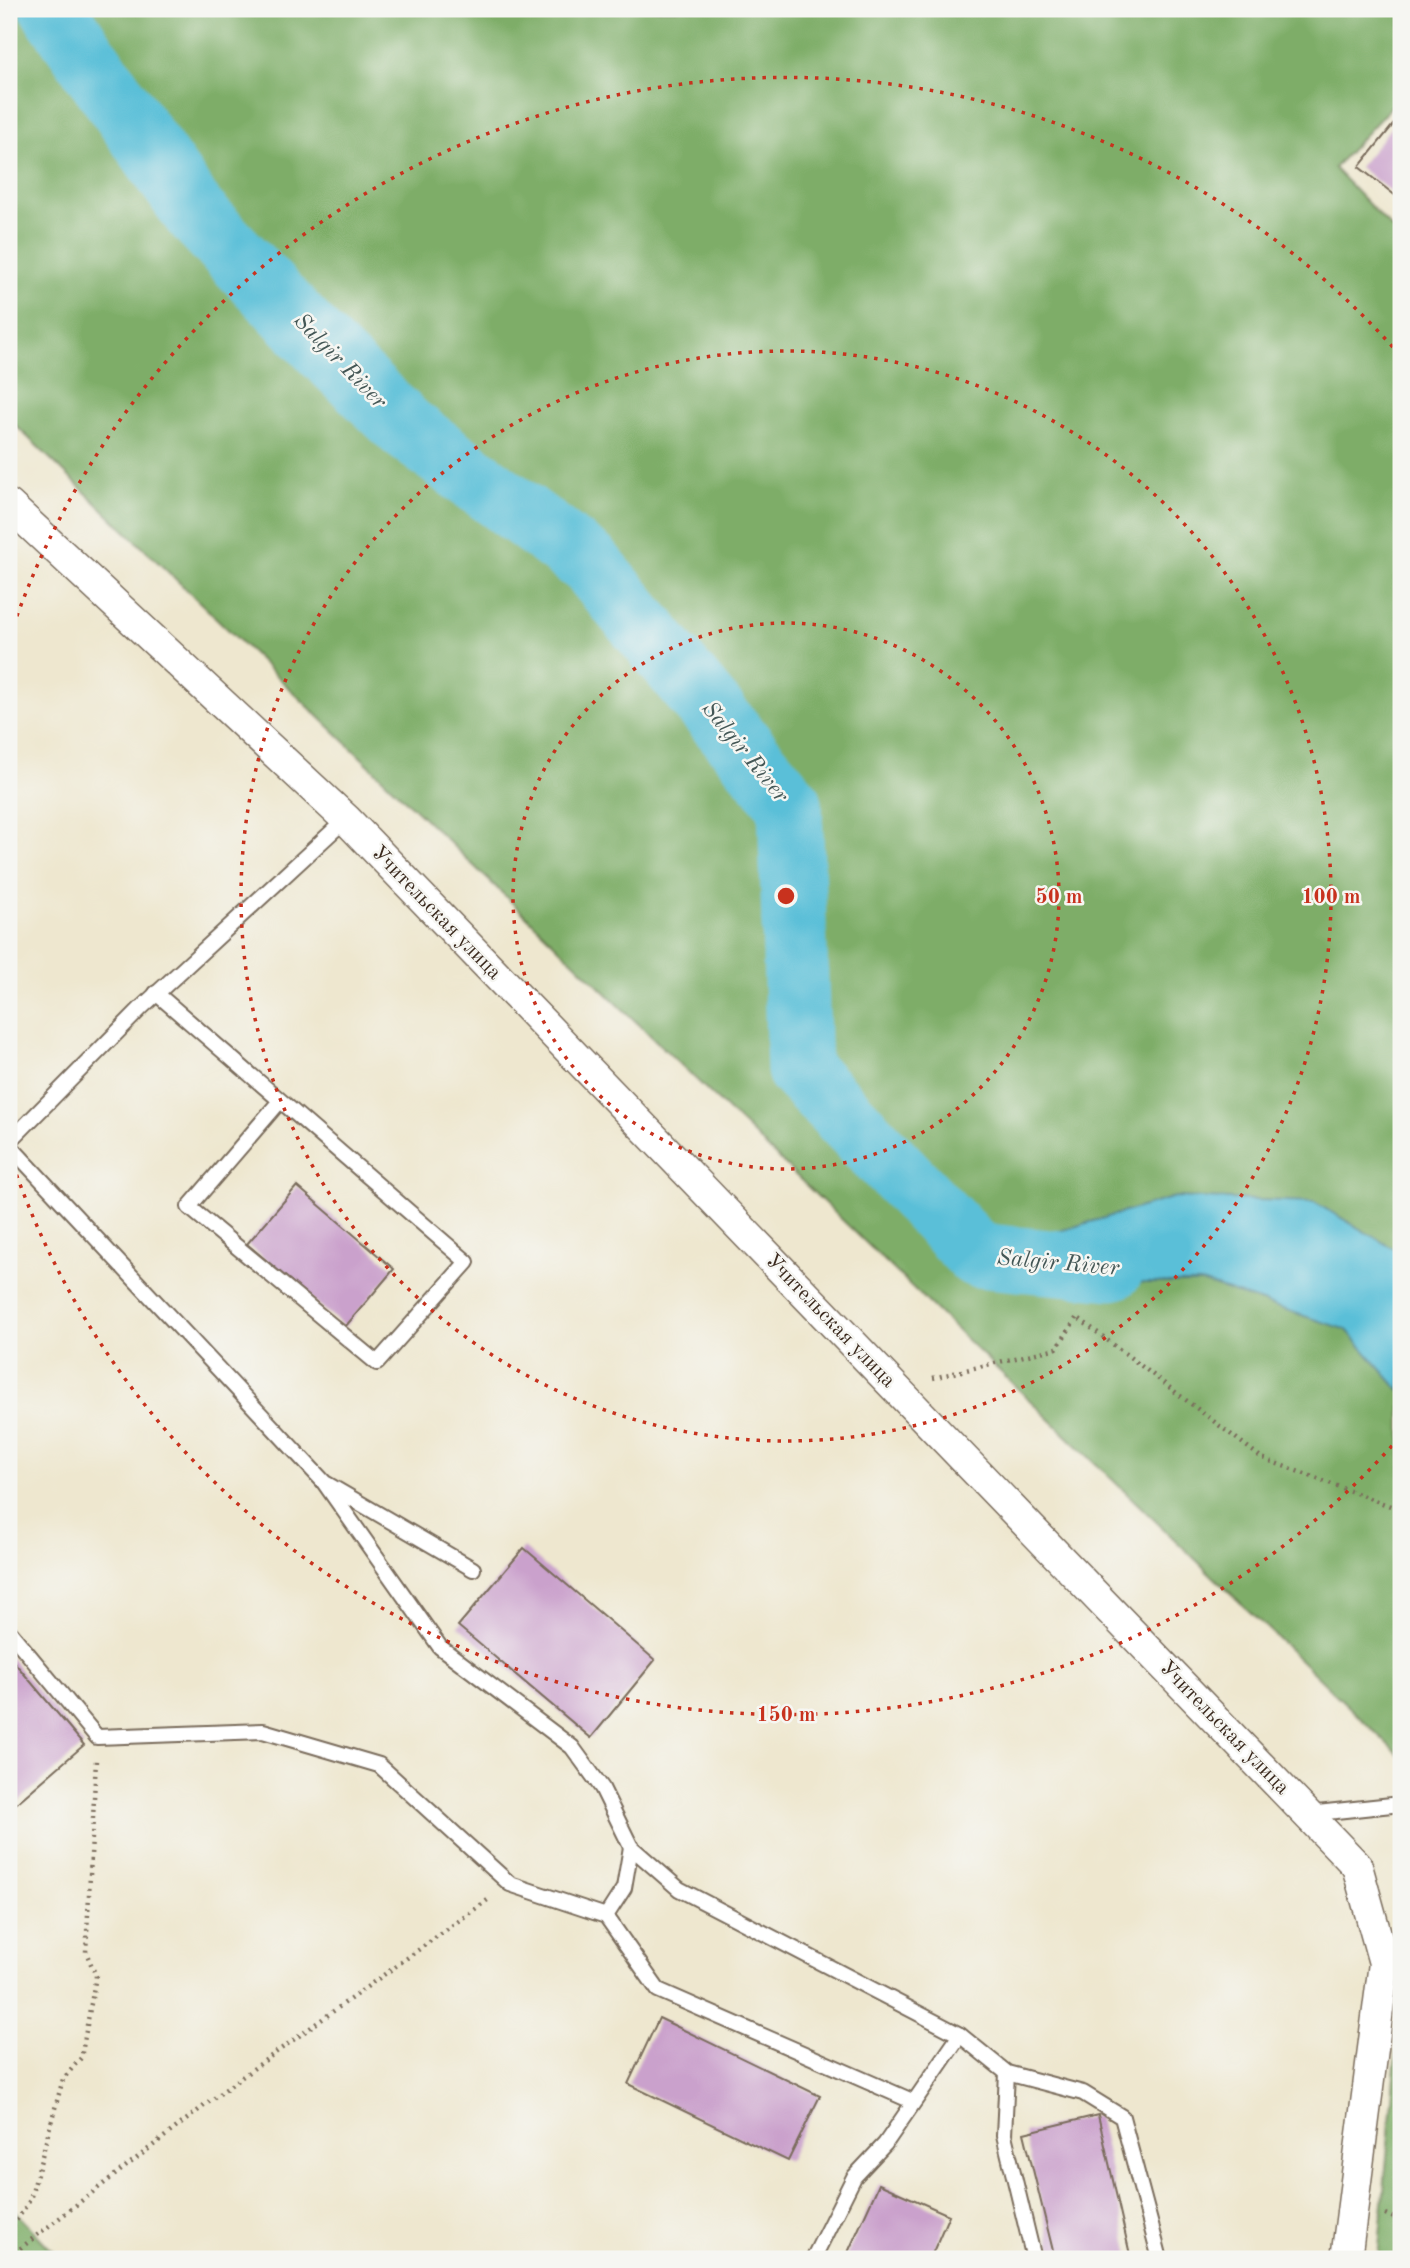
<svg xmlns="http://www.w3.org/2000/svg" width="1410" height="2268" font-family="'Old Standard TT',serif">
<style>
.forest{fill:#7ead68;stroke:#5c6c43;stroke-width:2}
.water{fill:#5abfd8;stroke:#4a747b;stroke-width:2}
.lines{fill:none;stroke-linecap:round;stroke-linejoin:round}
.river{stroke:#5abfd8;stroke-width:65}
.building{fill:#caa1cc}
.service-casing{stroke:#7a6c5c;stroke-width:18}
.minor-casing{stroke:#7a6c5c;stroke-width:33}
.path{stroke:#7a6c5c;stroke-width:4.5;stroke-dasharray:2 5;stroke-linecap:butt}
.service{stroke:#fff;stroke-width:14}
.minor{stroke:#fff;stroke-width:30}
.ring{fill:none;stroke:#c8321e;stroke-width:3.5;stroke-dasharray:3.5 7}
.labels{text-anchor:middle;dominant-baseline:central;stroke-width:5;stroke-linejoin:round;paint-order:stroke}
.street-label{font-size:21px;fill:#3b2a1e;stroke:#f6f6f2}
.water-label{font-size:23px;font-style:italic;fill:#445756;stroke:#f6f6f2}
.centre{fill:#c8321e;stroke:#f6f6f2;stroke-width:3.5}
.ring-label{font-size:21px;text-anchor:middle;font-weight:bold;fill:#c8321e;stroke:#f6f6f2;stroke-width:5;stroke-linejoin:round;paint-order:stroke}
</style>
<rect width="100%" height="100%" fill="#f6f6f2"/>
<filter id="ink" filterUnits="userSpaceOnUse"><feTurbulence type="fractalNoise" baseFrequency=".0143" numOctaves="2"/><feDisplacementMap in="SourceGraphic" scale="14" xChannelSelector="R" yChannelSelector="G"/><feConvolveMatrix kernelMatrix="1 2 1 2 8 2 1 2 1" color-interpolation-filters="sRGB"/></filter>
<filter id="wash" filterUnits="userSpaceOnUse"><feTurbulence type="fractalNoise" baseFrequency=".00686" numOctaves="4" result="noise"/><feDisplacementMap in="SourceGraphic" scale="28" xChannelSelector="R" yChannelSelector="G"/><feGaussianBlur stdDeviation="1.57" result="paint"/><feColorMatrix in="noise" values="0 0 0 0 0 0 0 0 0 0 0 0 0 0 0 0 0 1.4 0 .05"/><feComposite in="paint" operator="in"/></filter>
<g filter="url(#wash)">
<rect width="100%" height="100%" fill="#eee7cf"/>
<g class="forest">
<path d="M9,9H1401V96L1334,168L1401,238V1757L9,419Z"/>
<path d="M1401,1997V2259H1378Z"/>
<path d="M9,2205L60,2259H9Z"/>
</g>
<path class="water" d="M1175,1197L1314,1202L1401,1253V1392L1347,1330L1204,1283H1032L1019,1243Z"/>
<g class="lines">
<path class="river" d="M53,9L194,212L323,348L406,428L590,564L790,804L799,1069L977,1255L1112,1268"/>
</g>
<g id="blocks">
<g class="building">
<path d="M1397,120L1401,123V200L1359,167Z"/>
<path d="M297,1186L394,1269L345,1327L247,1244Z"/>
<path d="M524,1548L655,1660L591,1738L458,1626Z"/>
<path d="M9,1656L84,1745L11,1808L9,1805Z"/>
<path d="M659,2018L820,2096L788,2161L628,2084Z"/>
<path d="M1098,2115L1131,2259H1055L1024,2133Z"/>
<path d="M879,2184L949,2215L930,2259H845Z"/>
</g>
</g>
</g>
<g filter="url(#ink)">
<use href="#blocks" fill-opacity="0" stroke="#7a6c5c" stroke-width="2"/>
<g class="lines">
<g class="service-casing">
<g id="service">
<path d="M156,993L467,1262L377,1363L189,1207L280,1101"/>
<path d="M9,1142L142,1007L346,819"/>
<path d="M9,1145L323,1481L440,1647L572,1747L602,1788L631,1847L624,1888L606,1916"/>
<path d="M327,1484L473,1569"/>
<path d="M9,1631L97,1737L263,1731L379,1765L510,1884L606,1916L658,1990L912,2101"/>
<path d="M1308,1814L1401,1804"/>
<path d="M631,1847L679,1889L960,2035L1007,2073L1083,2093L1122,2117L1160,2259"/>
<path d="M1007,2073L1004,2135L1034,2259"/>
<path d="M813,2259L854,2177L885,2144L960,2035"/>
</g>
</g>
<g class="minor-casing">
<path id="minor" d="M9,505L346,819L1357,1866L1384,1963L1346,2259"/>
</g>
<g class="path">
<path d="M933,1378L1057,1348L1077,1317L1262,1458L1401,1510"/>
<path d="M1385,2214L1401,2221"/>
<path d="M9,2232L30,2200L63,2079L81,2058L96,1976L86,1952L96,1760"/>
<path d="M9,2257L235,2082L489,1899"/>
</g>
<use href="#service" class="service"/>
<use href="#minor" class="minor"/>
</g>
</g>
<g class="ring">
<circle cx="786" cy="896" r="273"/>
<circle cx="786" cy="896" r="545"/>
<path d="M1399 1438A818 818 0 0 1 10 1156M10 636A818 818 0 0 1 1399 354"/>
</g>
<g class="labels">
<g class="street-label">
<text transform="translate(436 913) rotate(46)">Учительская улица</text>
<text transform="translate(830 1321) rotate(46)">Учительская улица</text>
<text transform="translate(1224 1728) rotate(46)">Учительская улица</text>
</g>
<g class="water-label">
<text transform="translate(340 361) rotate(46)">Salgir River</text>
<text transform="translate(745 752) rotate(51)">Salgir River</text>
<text transform="translate(1058 1263) rotate(5)">Salgir River</text>
</g>
</g>
<circle cx="786" cy="896" r="10" class="centre"/>
<g class="ring-label">
<text x="1059" y="903">50 m</text>
<text x="1331" y="903">100 m</text>
<text x="786" y="1721">150 m</text>
</g>
<rect width="1410" height="2268" fill="none" stroke="#f6f6f2" stroke-width="35"/>
</svg>
